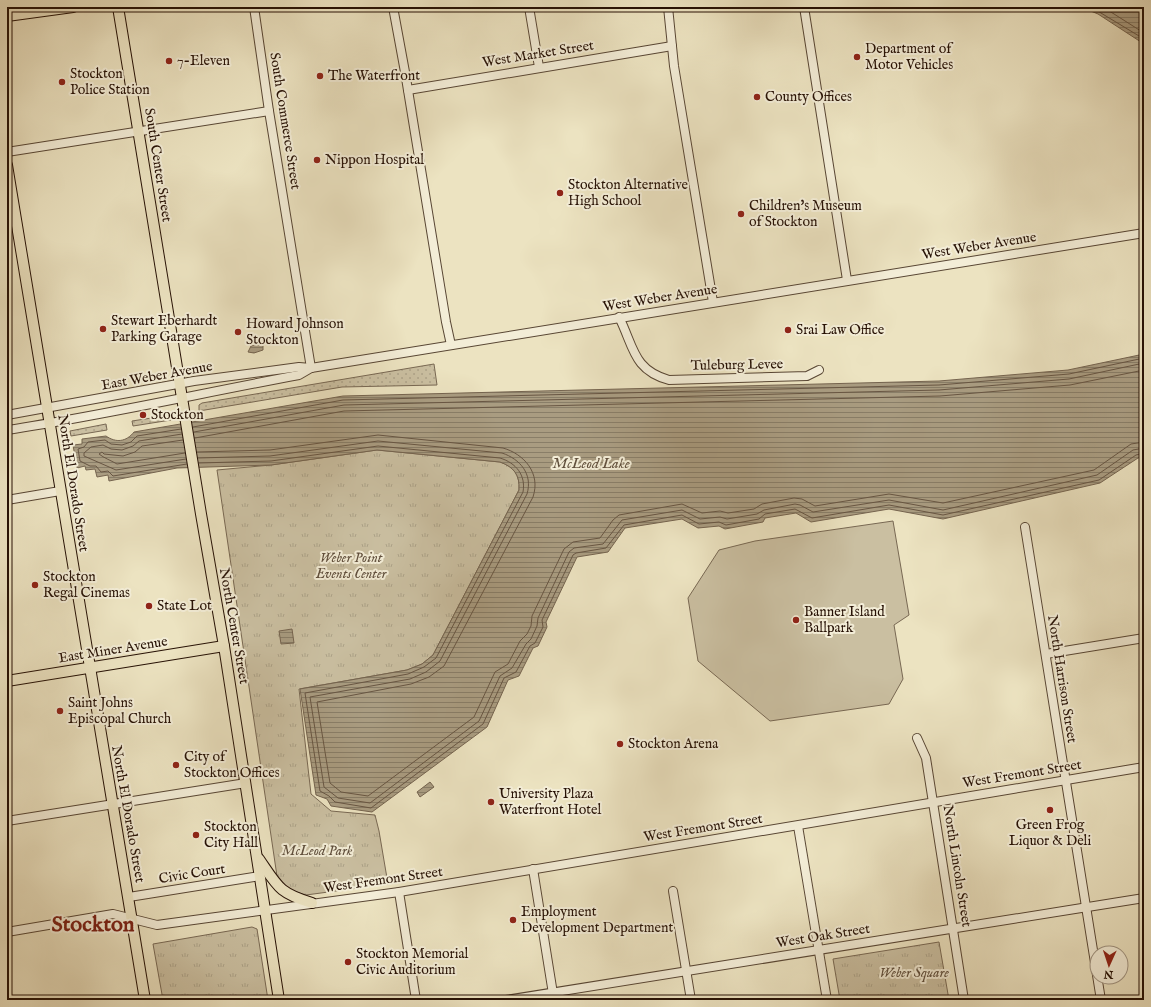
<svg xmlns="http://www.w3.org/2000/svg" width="1151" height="1007" font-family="'IM FELL English',serif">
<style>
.grass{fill:url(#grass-dots);stroke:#786853}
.park{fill:url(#park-tufts);stroke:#786853}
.garden{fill:#cabfa1;stroke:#786853}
.water{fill:url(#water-rules);stroke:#75644f}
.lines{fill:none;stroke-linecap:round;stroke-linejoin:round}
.shore{stroke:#685643;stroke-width:1}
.minor-casing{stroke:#584634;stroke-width:10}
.major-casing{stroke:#261105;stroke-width:12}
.minor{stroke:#f3edd7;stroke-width:8}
.major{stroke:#ece3c1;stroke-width:10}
.poi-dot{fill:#8f2418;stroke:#f3edd7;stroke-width:1.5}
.labels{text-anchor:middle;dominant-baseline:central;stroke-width:4;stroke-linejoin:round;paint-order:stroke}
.poi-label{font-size:14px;fill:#261105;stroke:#f3edd7;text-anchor:start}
.street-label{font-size:14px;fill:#261105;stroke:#f3edd7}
.park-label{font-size:14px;font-style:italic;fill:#5f4e3c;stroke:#f3edd7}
.water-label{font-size:15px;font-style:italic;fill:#61503d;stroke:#f3edd7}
.town-label{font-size:22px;font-weight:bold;fill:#7a1f14;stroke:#f3edd7}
</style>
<defs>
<pattern id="grass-dots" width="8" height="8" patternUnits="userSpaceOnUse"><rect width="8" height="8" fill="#cabfa1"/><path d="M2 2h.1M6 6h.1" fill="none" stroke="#ada389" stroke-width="1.8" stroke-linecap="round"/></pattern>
<pattern id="park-tufts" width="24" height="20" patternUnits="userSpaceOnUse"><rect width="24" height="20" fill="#cabfa1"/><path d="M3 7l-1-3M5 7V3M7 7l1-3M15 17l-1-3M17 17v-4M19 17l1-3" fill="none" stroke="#ada389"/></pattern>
<pattern id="water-rules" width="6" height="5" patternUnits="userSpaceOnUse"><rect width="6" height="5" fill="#a99c81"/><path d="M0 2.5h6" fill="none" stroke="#897e68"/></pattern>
</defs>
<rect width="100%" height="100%" fill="#ece3c1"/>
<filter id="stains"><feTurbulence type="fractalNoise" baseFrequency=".005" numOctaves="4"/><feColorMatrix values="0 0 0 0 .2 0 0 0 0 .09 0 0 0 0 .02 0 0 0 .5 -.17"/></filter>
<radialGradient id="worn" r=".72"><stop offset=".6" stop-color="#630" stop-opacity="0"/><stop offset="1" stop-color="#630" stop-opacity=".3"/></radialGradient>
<g class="grass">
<path d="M434,364L437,385L342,387L199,411V405L202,403Z"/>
<path d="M171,415V420L133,426L132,421Z"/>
<path d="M106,424L107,430L71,436L70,431Z"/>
</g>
<g class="park">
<path d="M377,450L500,462C514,467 520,475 519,490L433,655L422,664L407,670L299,689L311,794L331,811L375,815L379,831L388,884L306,895L290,890L278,883L217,470L271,465Z"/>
<path d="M252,927L257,929L268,1000H163L153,944Z"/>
<path d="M939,942L949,1000H840L833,959Z"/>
</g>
<path class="garden" d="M893,521L909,615L894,625L903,679L889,704L770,721L698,661L688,598L719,550L755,541Z"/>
<g class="water">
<path d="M1081,7H1141L1144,9V44L1098,14Z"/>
<path d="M260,344L263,345V350L254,353L248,352L251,346Z"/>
<path d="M1144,354V457L1138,458L1100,483L943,519L889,509L811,522L796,513L765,518L763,522L725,529L719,526L698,528L682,519L625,528L608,552L577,557L546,622L547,627L538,646L533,648L519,676L508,680L487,727L372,812L331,806L327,799L316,795L300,689L407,670L422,664L433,655L519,490C520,475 514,467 500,462L377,450L271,465L177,468L109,481L108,475L97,477L95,469L86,470L85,466L77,468L73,445L82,444V439L106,436C116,443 126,442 134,432L343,396L939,381L1068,370Z"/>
<path d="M292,629L294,643L281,644L279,631Z"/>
<path d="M430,782L434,787L420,797L417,792Z"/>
</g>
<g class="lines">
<g class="shore">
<path d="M1091,7L1144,39"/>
<path d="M1103,7L1144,33"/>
<path d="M193,427L343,400L939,385L1069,374L1144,358"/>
<path d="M181,429L137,436L131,442L122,445L111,444L105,440L88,442L84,447L78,449L80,461L90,466H96L101,472L108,471L113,476L187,464"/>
<path d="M194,432L344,405L939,390L1069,379L1144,363"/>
<path d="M182,434L139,441L133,446L122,450L111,449L103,445L91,447L84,453V456L116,470L186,459"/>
<path d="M195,438L344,411L940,396L1070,385L1144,370"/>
<path d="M183,440L142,446L135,452L123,456L104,454L102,452L99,454C104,458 110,460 117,464L185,453"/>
<path d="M197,452L270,450L378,435L503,448C524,454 541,473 533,497L444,666L429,677L411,684L317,702L330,783L341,792L368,796L474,717L495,672L508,664L520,641L527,634L531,626L532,616L564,549L573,542L600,538L613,520L619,515L682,504L702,513L720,511L728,513L754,509L762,504L794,498L802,499L815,506L889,494L943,503L1094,470L1131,444L1144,442"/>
<path d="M198,458L270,456L378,441L502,453C520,459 533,474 527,494L440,661L426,672L410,679L310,697L324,787L338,798L370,803L479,721L500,676L512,668L526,644L531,639L537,626L538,618L569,552L574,548L603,544L622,520L682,510L700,519L720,517L727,519L757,514L764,510L795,504L800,505L813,512L889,500L943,510L1097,475L1133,450L1144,448"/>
<path d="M199,463L271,461L378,446L500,458C516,463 526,475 523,492L436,658L424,667L408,674L305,693L320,791L329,796L335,802L371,808L483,724L504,678L516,672L530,646L535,643L543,627L542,620L573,555L576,553L606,548L624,525L682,515L699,524L719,522L726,525L759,519L765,514L795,509L812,518L889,505L943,515L1099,480L1136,455L1144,453"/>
</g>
<g class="minor-casing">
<g id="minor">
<path d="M254,7L269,111L311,368"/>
<path d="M393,7L405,72L446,322L451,345"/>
<path d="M529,7L539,67"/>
<path d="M668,7L674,66L713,302"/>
<path d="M804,7L847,280"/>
<path d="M408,90L672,46"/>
<path d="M7,152L269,111"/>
<path d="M619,317C634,347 633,370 669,380L807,376L819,370"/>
<path d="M7,415L194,381L299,367L311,368"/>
<path d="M7,430C105,415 202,393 299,375L311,368L1144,233"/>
<path d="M7,500L60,491"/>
<path d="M1025,527L1101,1000"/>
<path d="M1046,654L1144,638"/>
<path d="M917,738L926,758L964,1000"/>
<path d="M7,821L246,783"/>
<path d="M798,826L827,1000"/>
<path d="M533,869L554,1000"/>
<path d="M673,891L691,1000"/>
<path d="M399,892L416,1000"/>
<path d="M129,897L260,876"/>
<path d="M7,932L113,914L157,925L399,892L1144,767"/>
<path d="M506,1000L1144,898"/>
</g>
</g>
<g class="major-casing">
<g id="major">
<path d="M118,7L201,514L224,646L279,1000"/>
<path d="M7,16L73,7"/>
<path d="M7,165L145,1000"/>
<path d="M7,681L224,646"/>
<path d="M259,859C278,887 279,893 312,903"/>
</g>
</g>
<use href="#minor" class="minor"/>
<use href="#major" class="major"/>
</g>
<g class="poi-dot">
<circle cx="857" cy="57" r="4"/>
<circle cx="169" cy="61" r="4"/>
<circle cx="320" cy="76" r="4"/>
<circle cx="62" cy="82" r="4"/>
<circle cx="757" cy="97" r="4"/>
<circle cx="317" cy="160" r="4"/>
<circle cx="560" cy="193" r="4"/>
<circle cx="741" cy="214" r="4"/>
<circle cx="103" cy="329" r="4"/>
<circle cx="788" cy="330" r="4"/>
<circle cx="238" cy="332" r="4"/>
<circle cx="143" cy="415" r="4"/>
<circle cx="35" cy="585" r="4"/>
<circle cx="149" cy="606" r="4"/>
<circle cx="796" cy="620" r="4"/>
<circle cx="60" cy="711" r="4"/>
<circle cx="620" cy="744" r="4"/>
<circle cx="176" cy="765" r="4"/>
<circle cx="491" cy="802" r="4"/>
<circle cx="1050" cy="810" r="4"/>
<circle cx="196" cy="835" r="4"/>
<circle cx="513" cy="920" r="4"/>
<circle cx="348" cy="962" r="4"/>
</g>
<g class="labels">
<g class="poi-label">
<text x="865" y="49">Department of<tspan x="865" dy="16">Motor Vehicles</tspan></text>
<text x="177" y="61">7-Eleven</text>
<text x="70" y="74">Stockton<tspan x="70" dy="16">Police Station</tspan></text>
<text x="328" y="76">The Waterfront</text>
<text x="765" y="97">County Offices</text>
<text x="325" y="160">Nippon Hospital</text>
<text x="568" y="185">Stockton Alternative<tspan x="568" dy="16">High School</tspan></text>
<text x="749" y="206">Children's Museum<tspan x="749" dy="16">of Stockton</tspan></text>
<text x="111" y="321">Stewart Eberhardt<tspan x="111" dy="16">Parking Garage</tspan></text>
<text x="246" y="324">Howard Johnson<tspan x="246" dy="16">Stockton</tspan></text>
<text x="796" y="330">Srai Law Office</text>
<text x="151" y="415">Stockton</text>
<text x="43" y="577">Stockton<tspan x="43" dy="16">Regal Cinemas</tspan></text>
<text x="157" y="606">State Lot</text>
<text x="804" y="612">Banner Island<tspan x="804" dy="16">Ballpark</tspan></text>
<text x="68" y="703">Saint Johns<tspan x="68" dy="16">Episcopal Church</tspan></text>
<text x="628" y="744">Stockton Arena</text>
<text x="184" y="757">City of<tspan x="184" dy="16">Stockton Offices</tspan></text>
<text x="499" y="794">University Plaza<tspan x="499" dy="16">Waterfront Hotel</tspan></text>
<text x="1050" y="825" text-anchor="middle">Green Frog<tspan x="1050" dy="16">Liquor &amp; Deli</tspan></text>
<text x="204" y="827">Stockton<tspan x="204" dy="16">City Hall</tspan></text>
<text x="521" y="912">Employment<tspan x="521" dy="16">Development Department</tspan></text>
<text x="356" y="954">Stockton Memorial<tspan x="356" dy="16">Civic Auditorium</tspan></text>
</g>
<g class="street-label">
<text transform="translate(538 54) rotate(-9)">West Market Street</text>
<text transform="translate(285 121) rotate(81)">South Commerce Street</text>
<text transform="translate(158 165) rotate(81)">South Center Street</text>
<text transform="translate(979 246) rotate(-9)">West Weber Avenue</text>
<text transform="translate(660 298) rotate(-9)">West Weber Avenue</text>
<text transform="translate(737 365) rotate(-1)">Tuleburg Levee</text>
<text transform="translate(157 376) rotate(-10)">East Weber Avenue</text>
<text transform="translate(73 483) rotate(81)">North El Dorado Street</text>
<text transform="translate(234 626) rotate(80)">North Center Street</text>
<text transform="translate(113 650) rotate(-9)">East Miner Avenue</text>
<text transform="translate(1062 679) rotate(81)">North Harrison Street</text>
<text transform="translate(1022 774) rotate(-9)">West Fremont Street</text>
<text transform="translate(128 814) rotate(80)">North El Dorado Street</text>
<text transform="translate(703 828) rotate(-9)">West Fremont Street</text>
<text transform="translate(957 866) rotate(81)">North Lincoln Street</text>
<text transform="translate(192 874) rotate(-9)">Civic Court</text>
<text transform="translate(383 880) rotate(-8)">West Fremont Street</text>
<text transform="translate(823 936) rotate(-9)">West Oak Street</text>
</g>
<g class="park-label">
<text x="351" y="558">Weber Point<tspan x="351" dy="16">Events Center</tspan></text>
<text x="317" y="851">McLeod Park</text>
<text x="914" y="973">Weber Square</text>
</g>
<g class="water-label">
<text x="591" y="463">McLeod Lake</text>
</g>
<g class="town-label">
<text x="93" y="925">Stockton</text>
</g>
</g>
<rect width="1151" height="1007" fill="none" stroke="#ece3c1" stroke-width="24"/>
<rect x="8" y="8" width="1135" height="991" fill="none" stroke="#261105" stroke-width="2"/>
<rect x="12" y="12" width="1127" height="983" fill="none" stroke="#261105"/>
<g transform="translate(1109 965) rotate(183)"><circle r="19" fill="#f3edd7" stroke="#a19583"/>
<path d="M0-3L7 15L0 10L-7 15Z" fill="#8f2418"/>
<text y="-6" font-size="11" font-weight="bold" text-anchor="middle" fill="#261105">N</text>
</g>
<rect width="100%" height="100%" filter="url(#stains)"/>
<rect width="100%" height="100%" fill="url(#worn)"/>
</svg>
